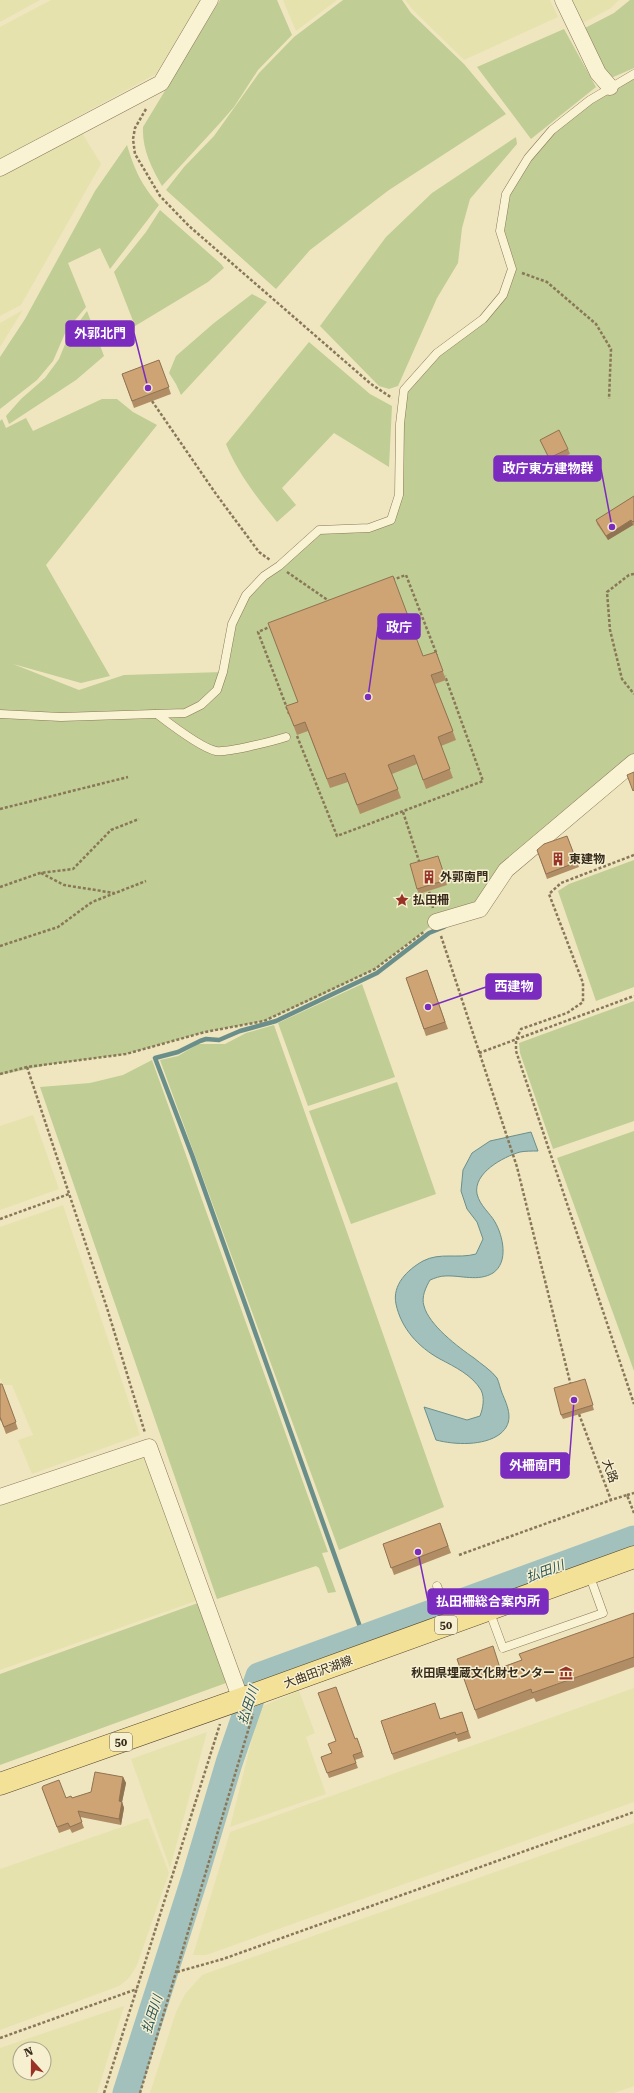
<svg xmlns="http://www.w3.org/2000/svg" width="634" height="2093" font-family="'Roboto Serif','Noto Sans JP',serif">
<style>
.farmland{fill:#e5e2ae;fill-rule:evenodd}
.green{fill:#c0cd94}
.water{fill:#a3c1bc;stroke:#6a8f8a}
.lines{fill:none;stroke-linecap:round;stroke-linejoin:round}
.stream{stroke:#6a8f8a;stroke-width:4.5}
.river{stroke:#a3c1bc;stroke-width:27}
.service-casing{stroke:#887758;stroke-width:9}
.minor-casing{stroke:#887758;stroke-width:17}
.primary-casing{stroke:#56442c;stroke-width:23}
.path{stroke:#887758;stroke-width:2.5;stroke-dasharray:3 2;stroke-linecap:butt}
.service{stroke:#f9f3d4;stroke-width:8}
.minor{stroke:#f9f3d4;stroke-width:16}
.primary{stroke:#f3e197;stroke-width:22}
.wall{fill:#b18d65}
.shaded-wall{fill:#907352}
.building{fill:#cea475;stroke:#907352}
.labels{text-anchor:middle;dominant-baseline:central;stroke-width:3;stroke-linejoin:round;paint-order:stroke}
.shield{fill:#f6efd0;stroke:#716753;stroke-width:1}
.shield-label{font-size:11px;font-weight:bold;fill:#382d1d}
.poi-label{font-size:12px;font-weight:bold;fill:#382d1d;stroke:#f6efd0;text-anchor:start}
.street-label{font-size:12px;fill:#382d1d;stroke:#f6efd0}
.water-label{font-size:13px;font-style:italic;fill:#2b5658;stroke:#f6efd0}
.leader{fill:none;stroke:#7b2cbf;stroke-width:1.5}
.callout-dot{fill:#7b2cbf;stroke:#f6efd0;stroke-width:1.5}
.callout{fill:#7b2cbf;stroke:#7b2cbf;stroke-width:1.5}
.callout-label{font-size:13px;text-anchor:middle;font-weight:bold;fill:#fff}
</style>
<rect width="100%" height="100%" fill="#efe6c0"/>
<g class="farmland">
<path d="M0,0H40L0,22Z"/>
<path d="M51,0H200L156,74L0,159V27Z"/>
<path d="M283,0H337L296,31Z"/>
<path d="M405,0H550L558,17L464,60L412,9Z"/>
<path d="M570,0H619L611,8L581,24Z"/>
<path d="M82,133L101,164L21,305L0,316V177Z"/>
<path d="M23,310L0,347V323Z"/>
<path d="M33,1115L59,1189L0,1210V1126Z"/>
<path d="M63,1205L140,1435L32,1474L18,1440L33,1435L12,1385H3L0,1378V1227Z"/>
<path d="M145,1456L196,1601L0,1670V1506Z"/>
<path d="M634,1688V1802L206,1955H193L230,1832Z"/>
<path d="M299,1691L315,1733L306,1737L326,1794L230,1827L260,1707Z"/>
<path d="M207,1732L170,1868L131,1759Z"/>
<path d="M148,1818L169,1873L137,1965L129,1978L119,1986L0,2030V1869Z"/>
<path d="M634,1823V2086L614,2093H150L176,2012L185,1994L202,1975Z"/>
<path d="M124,2006L97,2093H0V2048ZM20,2049H44V2073H20Z"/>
</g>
<g class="green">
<path d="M220,0H277L292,35L258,70L234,107L220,123L162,186C151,167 142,149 143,127Z"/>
<path d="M343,0H402L411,13L464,64L506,114L389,190L310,250L276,289L166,190L184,167L214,136L259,73L294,37Z"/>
<path d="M630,0H634V68L611,78L603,72L585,28L614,13Z"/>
<path d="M564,29L596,87L531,139L477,67Z"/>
<path d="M634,74V762L506,870L480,909L436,922L375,969L314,999L264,1021L205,1032L126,1054L52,1064L0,1075V421L2,419L6,428L26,418L33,431L102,399H117L133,412L157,425L46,565L110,676L81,683L13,664L79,690L124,675L223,672L232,624L246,595L319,530L369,528L391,520L399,495L404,390L437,353L483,319L503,294L512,269L500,231L506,194L552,130Z"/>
<path d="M516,137L517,144L470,199L462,228L458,263L437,298L398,386L389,389L379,386L320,326L386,237L432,193Z"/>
<path d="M127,145C135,171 141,184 159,205L110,269L100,248L68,263L86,307L66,331L53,361L37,380L0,409V357L25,319L95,191Z"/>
<path d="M160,210L221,264L224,268L208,282L135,326L114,272L146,232Z"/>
<path d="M252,294L267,302L181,395L176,384L169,373L176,356L214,323Z"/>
<path d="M87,311L104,356L76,380L9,424L6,416L21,399L45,378L59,359L68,337Z"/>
<path d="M309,342L370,394L392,406L389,467L334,433L282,488L296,505L277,522C258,499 237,472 226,444Z"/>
<path d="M634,860V987L596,1001L558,891L569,884Z"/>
<path d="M362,984L395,1077L308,1106L278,1023Z"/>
<path d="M634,1001V1121L553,1149L520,1053L519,1043Z"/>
<path d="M274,1025L444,1507L339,1550L160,1060L178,1056L198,1044H225L246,1033Z"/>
<path d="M152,1060L328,1552L322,1553L336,1592L328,1593L319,1568L316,1566L217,1599L40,1087L90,1083L123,1075Z"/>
<path d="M397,1082L436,1194L351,1224L309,1111Z"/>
<path d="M634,1131V1371L557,1158Z"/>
<path d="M198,1603L226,1683L0,1765V1674Z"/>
</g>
<path class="water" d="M531,1132L538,1151C532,1151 525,1151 520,1152C503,1157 473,1173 477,1194C480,1206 490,1213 495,1222C503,1236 509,1262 493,1273C478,1282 461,1275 445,1276C440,1276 435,1278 430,1280C426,1287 421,1297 424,1306C429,1325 458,1347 474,1358C481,1364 491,1370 497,1378C499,1382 500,1388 502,1393C508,1407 515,1422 500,1434C484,1446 455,1445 436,1440L424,1407L467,1420L480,1416C483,1408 485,1398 481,1390C472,1375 455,1367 440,1359C418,1347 401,1328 396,1304C392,1285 407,1270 423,1261C440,1252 458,1259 476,1254L483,1239L477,1222L467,1209L461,1191L463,1170L472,1153L490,1141Z"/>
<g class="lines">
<path class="stream" d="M364,1638L192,1155L155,1058L178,1052L200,1041L206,1039L219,1040L240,1031L276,1021L377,973L429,933L444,927"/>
<path class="river" d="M126,2093L195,1877L229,1763L259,1676L634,1539"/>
<g class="service-casing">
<g id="service">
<path d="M0,714L61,717L185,713L201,705L217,690L223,672L232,624L246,595L264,576L279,566L319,530L369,528L391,520L399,495L400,424L404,390L437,353L483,319L503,295L512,269L500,231L506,194L528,158L552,130L590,100L634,74"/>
<path d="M157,714C170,724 201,748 216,751C226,753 274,741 286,737"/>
<path d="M437,1586L451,1622"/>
<path d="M489,1610L503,1648L603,1613L589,1574"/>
</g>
</g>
<g class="minor-casing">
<g id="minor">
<path d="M563,0L598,73L610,87"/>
<path d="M0,168L161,83L210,0"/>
<path d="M436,922L480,909L506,870L634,762"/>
<path d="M0,1497L149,1447L241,1700"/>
</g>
</g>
<g class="primary-casing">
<path id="primary" d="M0,1784L258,1693L634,1557"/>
</g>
<g class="path">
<path d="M146,109L135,128L133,139L135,154L160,196L189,226L371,384L392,398"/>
<path d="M522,273L547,282L596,324L611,349L609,399"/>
<path d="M152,401L216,494L259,552L270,560"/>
<path d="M287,572L329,601"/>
<path d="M634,574L629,575L607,592L610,630L622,679L634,694"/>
<path d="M392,580L406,575L437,655"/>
<path d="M272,626L258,632L290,716"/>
<path d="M297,736L337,836L483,781L445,676"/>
<path d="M0,809L128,777"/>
<path d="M403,812L420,864"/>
<path d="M634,855L561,883L549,894L583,983V1002L567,1013L521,1029L516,1040V1051L634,1404"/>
<path d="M41,873L64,885L114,893"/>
<path d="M0,887L40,873L73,869L111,830L139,819"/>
<path d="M428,887L433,908"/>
<path d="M441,936L517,1167L571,1386"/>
<path d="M0,946L58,927L92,902L146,881"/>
<path d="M479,1053L634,996"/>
<path d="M27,1067L107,1308L145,1433"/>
<path d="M0,1074L27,1067L126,1054L205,1032L264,1021L375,969L425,931"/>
<path d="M0,1219L69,1194"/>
<path d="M579,1414L611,1500L627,1495L634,1513"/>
<path d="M627,1495L634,1493"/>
<path d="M459,1555L611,1500"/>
<path d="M177,1972L223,1959L634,1812"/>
<path d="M0,2038L137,1989"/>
<path d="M104,2093L220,1724"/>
<path d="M140,2093L253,1714"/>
</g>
<use href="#service" class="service"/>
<use href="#minor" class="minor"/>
<use href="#primary" class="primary"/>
</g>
<g class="wall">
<path d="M159,360L171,394L134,408L122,374Z"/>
<path d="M540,440L568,449L570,454L551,463Z"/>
<path d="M634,496V526L633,525L608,540L597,524L596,520Z"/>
<path d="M436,652L446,680L435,684L456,740L441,746L453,778L426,789L417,764L392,774L401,798L360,814L348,782L330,788L308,731L297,735L286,706Z"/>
<path d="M567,836L579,867L547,879L537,850Z"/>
<path d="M438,856L447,885L419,894L417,889Z"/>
<path d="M427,970L448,1029L426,1036L406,978Z"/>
<path d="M0,1384H2L18,1429L6,1434L1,1420L0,1421Z"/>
<path d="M586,1384L594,1410L563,1419L561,1415Z"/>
<path d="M440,1523L451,1553L394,1575L383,1544Z"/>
<path d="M634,1613V1667L536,1702L534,1698L478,1719L457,1659L500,1668L522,1660Z"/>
<path d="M462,1712L471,1738L458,1742L457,1738L394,1760L381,1721L440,1719Z"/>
<path d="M357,1738L364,1757L355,1760L358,1768L329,1778L321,1757L332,1753Z"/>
<path d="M123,1777L126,1783L122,1802L124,1808L121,1825L80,1817L84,1828L72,1833L70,1829L59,1833L42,1788L66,1798H72L91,1792Z"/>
</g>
<g class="shaded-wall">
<path d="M631,520L633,525L608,540L606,536Z"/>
<path d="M123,1777L126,1783L121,1807L119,1801Z"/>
<path d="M122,1802L124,1808L121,1825L119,1819Z"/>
</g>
<g class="building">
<path d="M159,360L169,387L132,401L122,374Z"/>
<path d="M559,430L568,449L549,458L540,440Z"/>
<path d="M634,496V521L633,522L631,520L606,536L596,520Z"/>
<path d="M393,576L423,656L436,652L443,671L431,675L453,731L438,737L450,769L423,780L414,755L388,765L398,789L357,805L345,773L327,779L305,722L294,726L286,706L298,702L268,623Z"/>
<path d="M634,772V790L633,791L627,775Z"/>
<path d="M567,836L577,862L546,874L537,850L544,844Z"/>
<path d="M438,856L446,880L417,889L410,864Z"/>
<path d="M427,970L445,1022L424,1029L406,978Z"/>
<path d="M585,1379L593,1405L561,1415L554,1388Z"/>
<path d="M0,1384H2L16,1422L4,1427L0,1417Z"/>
<path d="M440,1523L448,1546L391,1568L383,1544Z"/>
<path d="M634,1613V1657L532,1693L531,1689L475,1710L457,1659L493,1646L500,1668L522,1660L519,1654Z"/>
<path d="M336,1687L355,1739L357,1738L362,1752L353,1755L356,1763L327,1773L321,1757L332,1753L328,1744L336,1741L318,1693Z"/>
<path d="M435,1703L440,1719L462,1712L468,1731L456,1735L455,1732L392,1754L381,1721Z"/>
<path d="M95,1772L123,1777L119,1801L122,1802L119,1819L78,1811L82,1822L70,1827L68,1823L57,1827L42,1788L43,1786L59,1780L66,1798L71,1796L72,1798L91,1792Z"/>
</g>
<defs>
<g id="building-bare" transform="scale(1.08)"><path d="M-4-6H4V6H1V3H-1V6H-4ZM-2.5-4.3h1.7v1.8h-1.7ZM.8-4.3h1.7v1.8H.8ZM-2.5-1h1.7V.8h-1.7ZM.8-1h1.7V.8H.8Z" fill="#993326" stroke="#f6efd0" stroke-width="2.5" paint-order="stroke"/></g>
<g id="sight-bare" transform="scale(1.08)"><path d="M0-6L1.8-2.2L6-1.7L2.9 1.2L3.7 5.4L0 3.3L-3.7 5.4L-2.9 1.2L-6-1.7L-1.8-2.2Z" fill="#993326" stroke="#f6efd0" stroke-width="2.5" paint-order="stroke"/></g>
<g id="museum-bare" transform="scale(1.08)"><path d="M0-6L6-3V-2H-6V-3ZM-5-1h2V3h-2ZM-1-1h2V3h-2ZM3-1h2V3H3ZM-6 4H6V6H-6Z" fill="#993326" stroke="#f6efd0" stroke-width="2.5" paint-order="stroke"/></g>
</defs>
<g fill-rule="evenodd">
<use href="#building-bare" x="558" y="859"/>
<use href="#building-bare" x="429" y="877"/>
<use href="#sight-bare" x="402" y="900"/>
<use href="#museum-bare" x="566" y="1673"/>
</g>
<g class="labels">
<g class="shield">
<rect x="435" y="1616" width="22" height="18" rx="3"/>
<rect x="110" y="1733" width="22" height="18" rx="3"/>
</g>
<g class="shield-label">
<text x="446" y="1625">50</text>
<text x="121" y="1742">50</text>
</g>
<g class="poi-label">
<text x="569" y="859">東建物</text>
<text x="440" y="877">外郭南門</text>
<text x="413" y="900">払田柵</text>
<text x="555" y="1673" text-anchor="end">秋田県埋蔵文化財センター</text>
</g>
<g class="street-label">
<text transform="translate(610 1471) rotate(70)">大路</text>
<text transform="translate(318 1672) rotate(-20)">大曲田沢湖線</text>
</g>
<g class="water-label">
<text transform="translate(545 1571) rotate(-20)">払田川</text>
<text transform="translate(248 1705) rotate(-71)">払田川</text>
<text transform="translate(152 2014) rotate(-72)">払田川</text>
</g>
</g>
<path class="leader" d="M148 388L134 333M612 527L601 469M368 697L378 627M428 1007L486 987M574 1400L569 1465M418 1552L428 1601"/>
<g class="callout-dot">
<circle cx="148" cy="388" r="4"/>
<circle cx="612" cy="527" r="4"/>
<circle cx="368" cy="697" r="4"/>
<circle cx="428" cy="1007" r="4"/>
<circle cx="574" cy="1400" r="4"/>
<circle cx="418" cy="1552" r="4"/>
</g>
<g class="callout">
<rect x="66" y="321" width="68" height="25" rx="4"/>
<rect x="494" y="456" width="107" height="25" rx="4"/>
<rect x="378" y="614" width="42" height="25" rx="4"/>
<rect x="486" y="974" width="55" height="25" rx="4"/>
<rect x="501" y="1453" width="68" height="25" rx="4"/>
<rect x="428" y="1589" width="120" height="25" rx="4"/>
</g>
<g class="callout-label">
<text x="100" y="338">外郭北門</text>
<text x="548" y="473">政庁東方建物群</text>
<text x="399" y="632">政庁</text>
<text x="514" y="991">西建物</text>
<text x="535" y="1470">外柵南門</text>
<text x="488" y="1606">払田柵総合案内所</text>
</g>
<g transform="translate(32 2061) rotate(339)"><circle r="19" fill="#f6efd0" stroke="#aaa188"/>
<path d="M0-3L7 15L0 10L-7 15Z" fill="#993326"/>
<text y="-6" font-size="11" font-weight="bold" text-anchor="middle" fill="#382d1d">N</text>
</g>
</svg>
